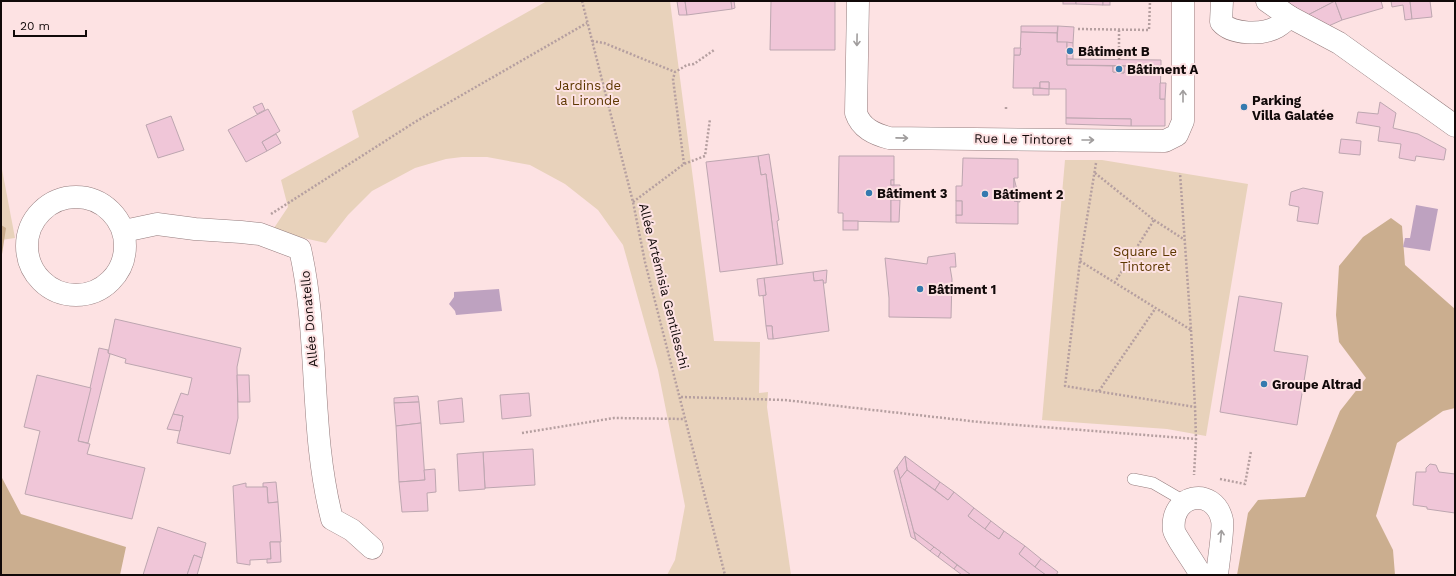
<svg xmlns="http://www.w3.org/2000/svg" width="1456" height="576" font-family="'Work Sans',sans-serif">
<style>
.green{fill:#e8d2bb}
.forest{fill:#cbae8f}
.water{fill:#bea2c0}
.building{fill:#f0c6d8;stroke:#bda6b0}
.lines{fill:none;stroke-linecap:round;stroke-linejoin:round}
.service-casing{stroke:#957d7e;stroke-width:12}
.minor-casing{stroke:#957d7e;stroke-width:23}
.path{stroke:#b59fa0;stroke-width:2.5;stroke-dasharray:2 2;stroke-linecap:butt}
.service{stroke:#fff;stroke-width:11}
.minor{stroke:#fff;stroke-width:22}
.oneway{stroke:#a09d9d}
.poi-dot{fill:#357aaf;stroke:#fde2e3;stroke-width:1.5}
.labels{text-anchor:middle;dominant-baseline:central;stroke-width:4;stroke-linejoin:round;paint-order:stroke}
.poi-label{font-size:13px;font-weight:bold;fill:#110909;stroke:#fde2e3;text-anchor:start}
.park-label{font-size:13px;fill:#5d3700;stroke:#fde2e3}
.street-label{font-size:13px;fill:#110909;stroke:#fde2e3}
</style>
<rect width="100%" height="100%" fill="#fde2e3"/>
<g class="green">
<path d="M547,1H670L714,341L760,342L759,393L768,392L767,407L791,575H667L675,560L685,506L658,370L623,245L598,210L565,184L530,165L487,157H462L446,159L415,168L372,191L348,215L326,243L272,231L288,207L281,180L359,137L352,111Z"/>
<path d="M1065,160H1102L1248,184L1206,436L1167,429L1042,420Z"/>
<path d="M1,164L15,238L1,240Z"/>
</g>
<g class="forest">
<path d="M1391,218L1402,226L1405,265L1455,309V408L1443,411L1397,443L1376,516L1393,550L1395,575H1237L1248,513L1258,500L1305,497L1340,411L1366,378L1339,342L1336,315L1339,266L1363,237Z"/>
<path d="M1,225L6,228L1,261Z"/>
<path d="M1,476L21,514L126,547L120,575H1Z"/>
</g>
<g class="water">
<path d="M1416,205L1438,209L1430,251L1403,247L1405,238H1410Z"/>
<path d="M499,289L502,311L456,315L455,311L449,304L454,297V292Z"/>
</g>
<g class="building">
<path d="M677,1H685L687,15H679Z"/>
<path d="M685,1H731L732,9L687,15Z"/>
<path d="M731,1H734L735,8L732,9Z"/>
<path d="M771,1H835V50H770Z"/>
<rect x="1063" y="1" width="13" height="3"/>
<path d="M1076,1H1103V5L1076,4Z"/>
<rect x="1103" y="1" width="7" height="4"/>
<path d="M1287,1H1335L1306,16Z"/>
<path d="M1335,1L1342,20L1324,28L1306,16Z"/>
<path d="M1335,1H1381L1383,8L1342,20Z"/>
<path d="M1391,1H1410L1412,19L1405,20L1403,5L1392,7Z"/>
<path d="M1410,1H1430L1432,17L1412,19Z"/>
<path d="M1021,26H1058L1057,33L1021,32Z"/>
<path d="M1058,26L1074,27L1073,43L1057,42Z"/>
<path d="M1021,32L1057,33V42H1067V65L1113,66V72L1124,73V66H1161L1160,99H1165V126H1131V119L1066,118V89H1049V82H1040V88H1013L1014,55H1020Z"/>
<path d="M1067,42L1073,43V59H1067Z"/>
<path d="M1014,48H1021L1020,55H1014Z"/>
<path d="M1067,59L1161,60V66L1067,65Z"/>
<path d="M1113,66H1124V73L1113,72Z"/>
<path d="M1040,82H1049V89L1040,88Z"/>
<path d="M1160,83H1166L1165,99H1160Z"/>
<path d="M1033,88L1049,89V95H1033Z"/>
<path d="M1380,102L1396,113L1393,128L1418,134L1446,149L1444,160L1416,156L1415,161L1399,158L1401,144L1378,141L1380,127L1356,123L1358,112L1378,114Z"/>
<path d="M262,103L265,110L257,114L253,107Z"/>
<path d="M268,109L280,131L262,142L267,151L246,162L228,130Z"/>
<path d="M171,116L184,150L158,158L146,125Z"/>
<path d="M1066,118L1131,119V126L1066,124Z"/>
<path d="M276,134L281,143L267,151L262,142Z"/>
<path d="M1341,139L1361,141L1360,155L1339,153Z"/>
<path d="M769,154L779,220L777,221L783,264L777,265L766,174L761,175L758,156Z"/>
<path d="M758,156L761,175L766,174L777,265L720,272L706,162Z"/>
<path d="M839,156H894V180H891V185H900V200H891V222L843,221V213H838Z"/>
<path d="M963,158L1018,159V178H1014V201H1018V224L956,223V215H962V201H956V186H962Z"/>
<path d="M1014,178L1020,202L1014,201Z"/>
<rect x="891" y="180" width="3" height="5"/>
<path d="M1303,188L1323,192L1318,224L1297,221L1299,207L1289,205L1291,192Z"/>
<path d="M891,200H900L899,222H891Z"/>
<rect x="956" y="201" width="6" height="14"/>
<rect x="843" y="221" width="15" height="9"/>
<path d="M955,253L956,267H950L952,279L951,318L889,317V298L885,258L927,264L928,257Z"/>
<path d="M827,270L826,283H823V280L814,281L813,272Z"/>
<path d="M813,272L814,281L823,280L829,331L773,339L772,326H766L763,296L766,295L764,278Z"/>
<path d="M764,278L766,295L759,296L757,279Z"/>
<path d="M1239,296L1282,303L1274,351L1308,356L1297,425L1220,412Z"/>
<path d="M115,319L241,348L237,367L238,418L230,454L177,443L183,416L173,414L181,393L188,395L192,378L125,363L126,359L108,353Z"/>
<path d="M766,326H772L773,339H768Z"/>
<path d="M99,348L108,350V353L110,354L88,443L78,441Z"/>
<path d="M37,375L91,388L78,441L90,444L87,454L145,468L132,519L25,494L40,431L24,427Z"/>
<path d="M237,375H249L250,402H238Z"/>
<path d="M529,393L531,416L502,419L500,395Z"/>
<path d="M418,396L419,402L394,403V398Z"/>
<path d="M462,398L464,422L440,424L438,401Z"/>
<path d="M419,402L421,423L396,426L394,403Z"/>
<path d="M173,414L183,416L180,431L167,429Z"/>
<path d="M421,423L425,480L399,482L396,426Z"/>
<path d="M533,449L535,485L485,488L483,452Z"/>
<path d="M483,452L485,489L459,491L457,454Z"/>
<path d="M905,456L940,482L935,490L907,470Z"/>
<path d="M905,456L907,470L900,479L897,467Z"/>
<path d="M1430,464L1436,465L1439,472L1455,474V513L1427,509V507L1413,505L1416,472H1426V468Z"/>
<path d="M897,467L914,532L916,540L911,537L894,471Z"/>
<path d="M435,469L436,492L427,493L428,511L402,512L399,482L425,480L424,470Z"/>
<path d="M907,470L948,500L954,492L974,508L968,516L999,539L1004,531L1025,546L1019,554L1046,575H971L914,532L900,479Z"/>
<path d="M276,482L278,502L268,503L267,487H263V483Z"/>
<path d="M940,482L954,492L948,500L935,490Z"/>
<path d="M246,483V487H267L268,503L278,502L281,542H270L271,559L250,560V565L237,563L233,486Z"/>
<path d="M974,508L991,521L985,529L968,516Z"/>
<path d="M991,521L1004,531L999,539L985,529Z"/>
<path d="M158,527L206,543L202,558L194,555L187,575H143Z"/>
<path d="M914,532L934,547L930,551L916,540Z"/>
<path d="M270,542H280L281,562L267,563V559H271Z"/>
<path d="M1025,546L1041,559L1035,567L1019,554Z"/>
<path d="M934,547L941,552L938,557L930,551Z"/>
<path d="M941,552L957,565L954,569L938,557Z"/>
<path d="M194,555L202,558L197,575H187Z"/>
<path d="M1041,559L1058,572L1056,575H1046L1035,567Z"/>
<path d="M957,565L971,575H962L954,569Z"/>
</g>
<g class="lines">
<g class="service-casing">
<path id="service" d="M1133,479L1153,483L1184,501"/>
</g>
<g class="minor-casing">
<g id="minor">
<path d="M858,1L856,113C861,128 874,134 889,138L1165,141L1177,135L1183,121V1"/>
<path d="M1222,1L1221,22C1232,35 1263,35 1277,27C1282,24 1286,20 1290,17"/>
<path d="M1267,1L1290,17L1339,43L1455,126"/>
<circle cx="76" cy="246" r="49"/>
<path d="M124,231L157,224L195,229L241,232L260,234L300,249C320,337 309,430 332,519L352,530L372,548"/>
<path d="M1201,575C1198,569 1174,534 1174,531C1169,494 1214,485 1222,520C1224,528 1218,564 1217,575"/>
</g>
</g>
<g class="path">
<path d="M582,1L633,202L645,262L725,575"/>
<path d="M1078,29L1149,30L1150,1"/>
<path d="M592,41L604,43L675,72"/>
<path d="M1119,60V30"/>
<path d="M1006,107V111"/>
<path d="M1096,163L1080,261L1065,386L1195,407L1196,439L1194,475"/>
<path d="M684,164L673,79L675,72L687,65L694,64L714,50"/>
<path d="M1095,173L1154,220L1115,282"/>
<path d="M633,202L684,164L705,156L710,119"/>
<path d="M271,214L415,122L587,23"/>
<path d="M1154,220L1185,240"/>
<path d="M1080,261L1191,330L1180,173"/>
<path d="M1191,330L1195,407"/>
<path d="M1099,391L1155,309"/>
<path d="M681,397L785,400L979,422L1196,439"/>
<path d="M522,433L614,418L685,419"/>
<path d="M1220,479L1245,484L1251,451"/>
</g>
<use href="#service" class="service"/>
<use href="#minor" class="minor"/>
</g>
<defs><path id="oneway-shaft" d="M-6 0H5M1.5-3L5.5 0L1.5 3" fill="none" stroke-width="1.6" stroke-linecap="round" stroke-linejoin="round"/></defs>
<g class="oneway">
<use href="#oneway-shaft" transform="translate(857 40) rotate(91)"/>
<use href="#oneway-shaft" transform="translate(1183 96) rotate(-90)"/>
<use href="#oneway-shaft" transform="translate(902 138) rotate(1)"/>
<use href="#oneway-shaft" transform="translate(1088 140)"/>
<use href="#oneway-shaft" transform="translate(1221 536) rotate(-85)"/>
</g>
<g class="poi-dot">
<circle cx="1070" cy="51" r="4"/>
<circle cx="1119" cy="69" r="4"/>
<circle cx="1244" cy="107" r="4"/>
<circle cx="869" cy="193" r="4"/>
<circle cx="985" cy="194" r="4"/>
<circle cx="920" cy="289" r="4"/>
<circle cx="1264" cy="384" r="4"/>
</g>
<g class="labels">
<g class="poi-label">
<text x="1078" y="51">Bâtiment B</text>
<text x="1127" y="69">Bâtiment A</text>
<text x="1252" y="100">Parking<tspan x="1252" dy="15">Villa Galatée</tspan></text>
<text x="877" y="193">Bâtiment 3</text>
<text x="993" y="194">Bâtiment 2</text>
<text x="928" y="289">Bâtiment 1</text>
<text x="1272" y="384">Groupe Altrad</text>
</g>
<g class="park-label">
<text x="588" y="85">Jardins de<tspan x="588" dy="15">la Lironde</tspan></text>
<text x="1145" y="251">Square Le<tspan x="1145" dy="15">Tintoret</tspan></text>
</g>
<g class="street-label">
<text transform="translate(1023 139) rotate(1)">Rue Le Tintoret</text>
<text transform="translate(664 286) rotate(76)">Allée Artémisia Gentileschi</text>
<text transform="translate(309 319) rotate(-95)">Allée Donatello</text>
</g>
</g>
<rect width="1456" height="576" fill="none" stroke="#110909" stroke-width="4"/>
<path d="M14 30v6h72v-6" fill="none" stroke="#110909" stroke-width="2"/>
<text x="20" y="30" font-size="12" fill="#110909" stroke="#fde2e3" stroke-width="3" paint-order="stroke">20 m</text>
</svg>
